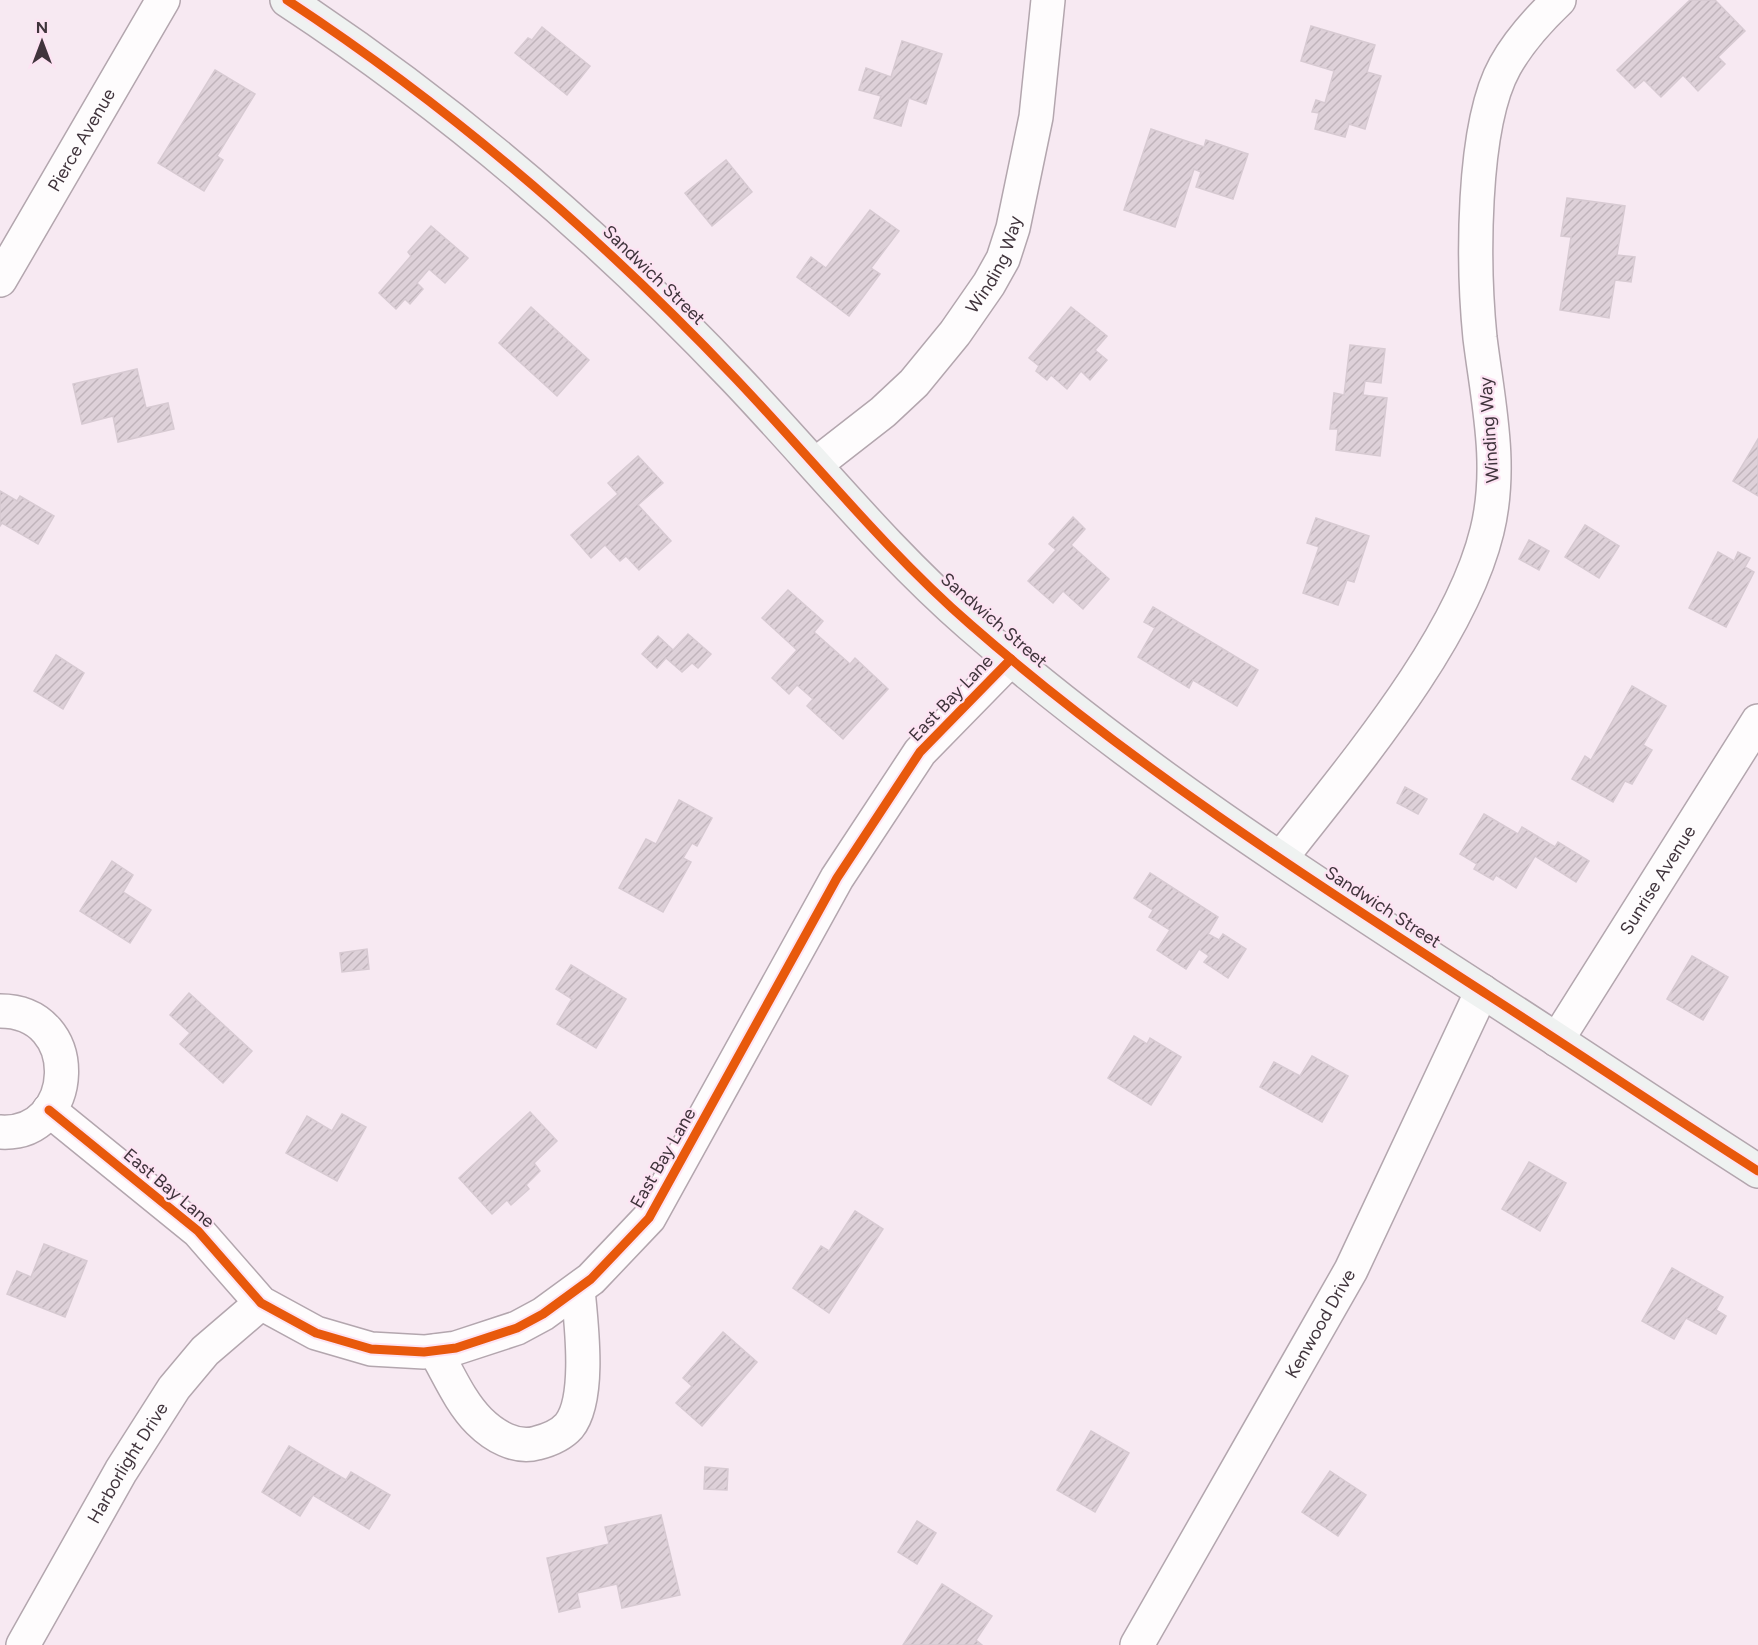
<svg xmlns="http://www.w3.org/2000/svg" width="1758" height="1645" font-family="Figtree,sans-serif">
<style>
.building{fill:url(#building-hatch);stroke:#d7cad2;stroke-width:1.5}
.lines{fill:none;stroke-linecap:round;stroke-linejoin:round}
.street-casing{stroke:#b3a6ae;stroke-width:36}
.secondary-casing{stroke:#b3a6ae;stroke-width:36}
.street{stroke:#fefcfd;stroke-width:33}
.secondary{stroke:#eff2f1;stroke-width:33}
.cycleway-casing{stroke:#fde3f3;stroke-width:13}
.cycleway{stroke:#e8590c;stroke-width:9}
.labels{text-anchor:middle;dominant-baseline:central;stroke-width:4.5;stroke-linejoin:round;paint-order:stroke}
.street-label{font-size:18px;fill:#40343c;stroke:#fde3f3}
</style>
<defs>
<pattern id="building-hatch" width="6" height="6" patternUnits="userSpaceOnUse" patternTransform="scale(1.5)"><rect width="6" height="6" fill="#ded1d9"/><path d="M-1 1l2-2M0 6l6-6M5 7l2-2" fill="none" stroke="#c0b4bb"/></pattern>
</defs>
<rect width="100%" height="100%" fill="#f7e9f2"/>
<g class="building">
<path d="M1690,0H1715L1745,31L1718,57L1725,64L1698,91L1683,75L1661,97L1644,80L1635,88L1617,70Z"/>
<path d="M1311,26L1375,45L1367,72L1381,76L1365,129L1349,124L1345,137L1315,129L1319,113L1312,112L1316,100L1325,103L1334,71L1301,61Z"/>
<path d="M542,27L590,66L567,95L515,53L528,38L532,40Z"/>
<path d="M902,41L942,54L926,104L909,98L901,126L874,118L881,96L859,90L866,68L891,77Z"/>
<path d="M215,70L255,94L217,156L223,160L204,191L158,163Z"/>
<path d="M1151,129L1204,147L1206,140L1248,154L1233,199L1196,187L1201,172L1194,169L1175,227L1124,210Z"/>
<path d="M726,160L752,192L712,226L685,193Z"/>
<path d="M1567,198L1625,206L1617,255L1635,257L1631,282L1615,280L1609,318L1560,310L1571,237L1561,236Z"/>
<path d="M870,210L899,231L871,268L880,274L849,316L797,277L811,257L826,268Z"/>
<path d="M431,226L468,258L445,283L429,269L417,283L423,289L410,304L405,299L396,309L379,293L411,256L408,252Z"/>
<path d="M531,307L589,360L557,396L499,343Z"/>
<path d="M1071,307L1107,336L1095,350L1107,360L1090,380L1081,371L1067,389L1051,375L1047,380L1036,371L1039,366L1029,358Z"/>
<path d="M1350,345L1385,349L1381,383L1365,381L1363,395L1387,398L1380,456L1336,450L1338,429H1330L1334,393L1344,395Z"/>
<path d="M137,369L146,408L168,403L174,429L118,442L113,416L82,424L73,384Z"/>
<path d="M1758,439V496L1733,481Z"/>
<path d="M638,456L663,483L638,505L671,541L639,570L626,556L620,561L605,545L591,558L571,535L618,494L608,483Z"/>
<path d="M0,491L17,501L20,496L54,516L38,544L2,523L0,526Z"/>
<path d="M1073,517L1085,529L1071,545L1109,579L1083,609L1063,591L1053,603L1028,581L1056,550L1049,544Z"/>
<path d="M1316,518L1369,536L1354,582L1347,580L1338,605L1303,593L1319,547L1307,543Z"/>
<path d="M1585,525L1619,546L1599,578L1565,557Z"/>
<path d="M1529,540L1549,551L1539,570L1519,559Z"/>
<path d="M1718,552L1734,561L1738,552L1750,558L1745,567L1754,572L1726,627L1689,608Z"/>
<path d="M788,590L823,621L814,632L850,664L855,658L888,689L843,739L807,706L813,699L797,685L789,694L772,678L797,650L762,618Z"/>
<path d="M1153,607L1258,670L1237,706L1193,680L1189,688L1138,657L1155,628L1144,622Z"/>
<path d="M688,634L711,654L698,668L692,663L682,672L666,658L657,668L642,654L658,636L673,650Z"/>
<path d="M56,655L84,673L63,709L34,691Z"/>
<path d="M1632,686L1666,706L1643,745L1652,750L1632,784L1625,781L1613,802L1572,779L1585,756L1591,760Z"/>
<path d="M1405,787L1427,799L1418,814L1397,803Z"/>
<path d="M679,800L712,818L697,846L692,843L683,858L691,862L663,912L619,888L646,839L656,844Z"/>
<path d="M1484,814L1518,834L1522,827L1555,847L1558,842L1589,861L1576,882L1535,856L1516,888L1496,875L1493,880L1474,869L1477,864L1460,854Z"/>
<path d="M112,861L133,875L123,892L151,910L130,943L80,911Z"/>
<path d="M1150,873L1218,917L1208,934L1219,940L1223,934L1246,949L1228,978L1204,962L1209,956L1199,949L1186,969L1157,950L1170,930L1149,917L1153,910L1134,898Z"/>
<path d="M367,949L369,969L342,972L340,953Z"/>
<path d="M1692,956L1728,977L1703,1020L1667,999Z"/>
<path d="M571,965L626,999L596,1048L557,1024L572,999L556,989Z"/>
<path d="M189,993L252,1051L223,1083L180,1044L190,1033L170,1015Z"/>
<path d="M1134,1036L1147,1044L1150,1038L1181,1057L1151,1105L1108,1078Z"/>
<path d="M1312,1056L1348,1076L1322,1122L1260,1087L1274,1062L1300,1076Z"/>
<path d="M530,1112L557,1141L534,1163L540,1171L526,1185L529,1189L511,1205L507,1200L492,1214L459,1178Z"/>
<path d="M342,1114L366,1127L337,1181L286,1153L307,1116L332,1131Z"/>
<path d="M1529,1162L1566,1183L1540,1231L1502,1209Z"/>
<path d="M855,1211L883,1229L829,1313L793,1288L821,1246L829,1251Z"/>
<path d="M44,1244L87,1261L65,1317L7,1294L17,1271L31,1277Z"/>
<path d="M1672,1268L1723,1297L1716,1310L1726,1316L1716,1334L1686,1318L1674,1339L1642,1321Z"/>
<path d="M723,1332L757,1362L702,1426L676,1403L692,1386L683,1378Z"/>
<path d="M1091,1431L1129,1453L1095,1512L1057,1490Z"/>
<path d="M289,1446L346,1480L351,1472L390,1495L369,1529L313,1495L300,1516L262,1492Z"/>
<path d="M705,1467L728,1469L727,1490L704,1489Z"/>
<path d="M1330,1471L1366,1495L1338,1536L1302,1512Z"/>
<path d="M661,1515L680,1595L622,1608L617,1584L577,1593L580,1607L559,1612L547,1558L609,1544L605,1527Z"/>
<path d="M917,1521L936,1533L917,1564L898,1552Z"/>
<path d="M942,1584L992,1616L976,1640L982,1645H903Z"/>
</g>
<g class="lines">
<g class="street-casing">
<g id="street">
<path id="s1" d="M0,280L163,0"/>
<path id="s2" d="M815,465L883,412L914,383L955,333L989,284L1003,259L1013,228L1036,117L1048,0"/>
<path d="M1281,858C1351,768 1460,642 1487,531C1503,466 1488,402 1480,338C1473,268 1471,127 1505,66C1519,41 1539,19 1559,0"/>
<path d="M0,1011C85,1011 79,1137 0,1132"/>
<path id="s3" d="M1557,1040L1758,721"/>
<path d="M49,1110L198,1231L261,1303L316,1333L371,1349L424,1352L456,1348L517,1328L543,1314L591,1279L649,1218L837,878L920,752L1011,659"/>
<path d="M435,1351C449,1375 460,1402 479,1421C494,1436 516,1449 537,1443C549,1440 561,1435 569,1426C591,1399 581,1322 578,1290"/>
<path id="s4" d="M23,1645L121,1471L174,1388L205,1351L261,1303"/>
<path id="s5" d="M1137,1645L1351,1270L1482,991"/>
</g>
</g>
<g class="secondary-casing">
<path id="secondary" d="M287,0C450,107 601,237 735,378C814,461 885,550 971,625C1131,765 1310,880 1488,995C1578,1053 1667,1113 1758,1171"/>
</g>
<use href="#street" class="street"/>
<use href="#secondary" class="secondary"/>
<g class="cycleway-casing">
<g id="cycleway">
<path d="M287,0C450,107 601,237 735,378C814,461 885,550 971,625C1131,765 1310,880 1488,995C1578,1053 1667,1113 1758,1171"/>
<path d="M49,1110L198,1231L261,1303L316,1333L371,1349L424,1352L456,1348L517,1328L543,1314L591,1279L649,1218L837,878L920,752L1011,659"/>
</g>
</g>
<use href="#cycleway" class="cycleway"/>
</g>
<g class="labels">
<g class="street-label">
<text stroke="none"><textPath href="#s1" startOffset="162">Pierce Avenue</textPath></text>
<text stroke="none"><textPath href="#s2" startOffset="273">Winding Way</textPath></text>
<text transform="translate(654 275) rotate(44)">Sandwich Street</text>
<text transform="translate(1489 430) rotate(-94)">Winding Way</text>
<text transform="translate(994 620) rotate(41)">Sandwich Street</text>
<text transform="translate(951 698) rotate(-46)">East Bay Lane</text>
<text stroke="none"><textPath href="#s3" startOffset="189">Sunrise Avenue</textPath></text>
<text transform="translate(1383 907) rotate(33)">Sandwich Street</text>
<text transform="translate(663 1158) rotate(-60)">East Bay Lane</text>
<text transform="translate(169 1188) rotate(40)">East Bay Lane</text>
<text stroke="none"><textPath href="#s5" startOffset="370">Kenwood Drive</textPath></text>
<text stroke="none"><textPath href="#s4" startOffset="210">Harborlight Drive</textPath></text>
</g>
</g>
<g transform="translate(42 42)" stroke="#fde3f3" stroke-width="4.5" paint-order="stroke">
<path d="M0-4.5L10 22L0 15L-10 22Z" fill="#40343c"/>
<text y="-9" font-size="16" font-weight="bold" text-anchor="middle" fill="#40343c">N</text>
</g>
</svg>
